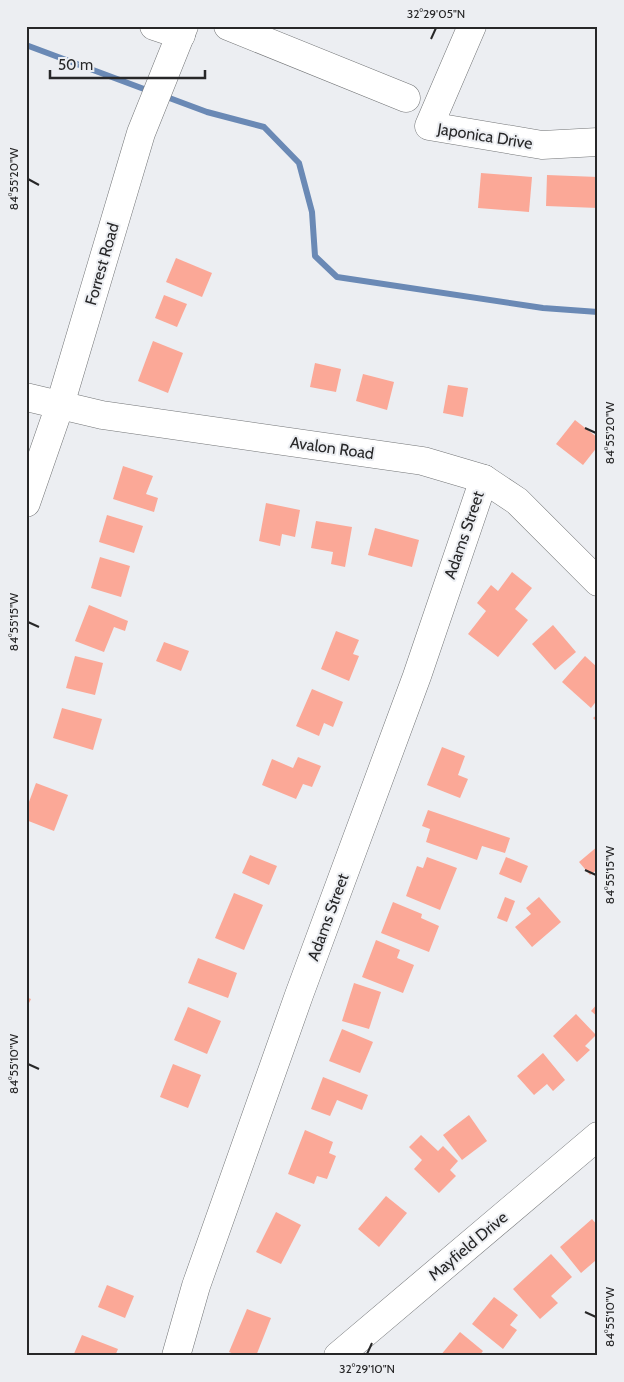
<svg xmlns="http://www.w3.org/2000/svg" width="624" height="1382" font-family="Cabin,sans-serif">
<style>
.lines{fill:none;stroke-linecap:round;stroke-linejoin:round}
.stream{stroke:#6a89b5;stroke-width:6}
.building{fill:#fba897}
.minor-casing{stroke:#737577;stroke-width:29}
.major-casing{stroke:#737577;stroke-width:29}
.minor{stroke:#fff;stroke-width:28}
.major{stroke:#fff;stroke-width:28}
.ticks{fill:none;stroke:#272728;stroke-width:2}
.labels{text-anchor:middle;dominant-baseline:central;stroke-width:4;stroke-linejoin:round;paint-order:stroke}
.street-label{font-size:16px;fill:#272728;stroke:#eceef2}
.neatline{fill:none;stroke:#272728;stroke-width:2}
.ticks-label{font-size:12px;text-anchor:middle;fill:#272728}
</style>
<rect width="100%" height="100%" fill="#eceef2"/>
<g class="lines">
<g class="stream">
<path d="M26,45L152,92"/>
<path d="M164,96L207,112L264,127L299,163L312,212L315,256L337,277L543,308L598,312"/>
</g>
</g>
<g class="building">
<path d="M481,173L532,177L529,212L478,208Z"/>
<path d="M547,175L598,177V208L546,206Z"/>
<path d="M176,258L212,273L202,297L166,282Z"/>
<path d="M164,295L187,304L177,327L155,318Z"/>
<path d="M153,341L183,353L168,393L138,381Z"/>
<path d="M315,363L341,369L336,392L310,387Z"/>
<path d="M363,374L394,382L387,410L356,401Z"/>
<path d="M448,385L468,388L463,417L443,413Z"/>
<path d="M575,420L598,438V446L583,465L556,444Z"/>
<path d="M123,466L153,476L146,494L158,498L154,512L113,499Z"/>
<path d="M266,503L300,510L295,537L282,534L280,546L259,541Z"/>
<path d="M107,515L143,526L134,553L99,542Z"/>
<path d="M316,521L352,527L345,567L331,564L333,552L311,548Z"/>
<path d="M375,528L419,540L412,567L368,555Z"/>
<path d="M100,557L130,566L121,597L91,588Z"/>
<path d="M512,572L532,588L515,609L528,620L498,657L468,634L486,611L477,603L491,585L498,591Z"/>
<path d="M89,605L128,621L125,631L114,627L104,652L75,641Z"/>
<path d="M553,625L576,652L555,670L532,644Z"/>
<path d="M336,631L359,640L353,654L359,656L349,681L321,669Z"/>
<path d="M164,642L189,651L181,671L156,661Z"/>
<path d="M75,656L103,663L95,695L66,688Z"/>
<path d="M585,656L598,668V699L591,708L562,682Z"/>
<path d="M312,689L343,702L333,727L324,723L319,736L296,726Z"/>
<path d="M62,708L102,719L93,750L53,738Z"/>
<path d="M598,714V723L593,718Z"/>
<path d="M442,747L465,756L458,775L468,779L460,798L427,785Z"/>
<path d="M298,757L321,766L312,787L303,784L296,799L262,785L272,759L293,768Z"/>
<path d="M36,783L68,795L54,831L26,820V810Z"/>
<path d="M428,810L510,838L505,853L482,846L477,860L426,842L430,829L422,826Z"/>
<path d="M598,846V869L590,875L579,862Z"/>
<path d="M250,855L277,866L269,885L242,873Z"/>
<path d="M427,857L457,868L440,910L406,896L417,866L423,868Z"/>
<path d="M506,857L528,866L521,883L499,874Z"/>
<path d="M234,893L263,905L244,950L215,938Z"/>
<path d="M505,897L515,901L507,922L497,918Z"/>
<path d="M539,897L561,922L532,947L515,927L531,914L526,908Z"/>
<path d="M393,902L422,914L421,918L439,926L429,952L381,933Z"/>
<path d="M376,940L400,950L397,958L414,965L403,993L362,977Z"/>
<path d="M198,958L237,973L228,998L188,983Z"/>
<path d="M354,983L381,992L369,1029L342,1021Z"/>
<path d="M26,997L31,999L26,1009Z"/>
<path d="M598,1003V1017L591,1011Z"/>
<path d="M188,1007L221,1021L207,1054L174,1040Z"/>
<path d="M576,1014L596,1035L585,1046L590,1050L577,1062L553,1036Z"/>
<path d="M342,1029L373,1042L360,1073L329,1061Z"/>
<path d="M543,1053L565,1080L553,1091L547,1084L534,1095L517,1076Z"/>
<path d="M173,1064L201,1075L188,1108L160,1097Z"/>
<path d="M323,1077L368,1095L362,1110L337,1100L330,1116L311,1109Z"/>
<path d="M469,1115L487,1141L462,1160L443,1135Z"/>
<path d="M305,1130L333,1142L329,1153L336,1156L327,1179L317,1176L314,1184L288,1174Z"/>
<path d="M421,1135L438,1151L443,1146L458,1161L450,1170L456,1176L439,1193L414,1169L422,1160L409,1147Z"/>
<path d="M386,1196L407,1213L379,1247L358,1229Z"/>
<path d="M276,1212L301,1225L281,1264L256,1252Z"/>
<path d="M592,1219L598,1226V1264L595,1261L581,1273L560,1247Z"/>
<path d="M551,1254L572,1277L551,1296L558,1303L540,1319L513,1289Z"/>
<path d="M107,1285L134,1296L125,1318L98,1307Z"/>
<path d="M494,1297L518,1315L510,1325L517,1330L503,1349L472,1324Z"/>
<path d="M247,1309L271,1318L256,1356H239L229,1352Z"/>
<path d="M460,1332L483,1351L479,1356H440Z"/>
<path d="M82,1335L118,1349L115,1356H73Z"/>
</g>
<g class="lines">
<g class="minor-casing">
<g id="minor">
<path d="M154,26L181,35"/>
<path d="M228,26L406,98"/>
<path d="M472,26L429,126L542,145L598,142"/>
<path d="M26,397L102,415L423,461L484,479L517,501L598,582"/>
<path d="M176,1356L196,1286L299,995L417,676L484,479"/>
<path d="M338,1356L598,1136"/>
</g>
</g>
<g class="major-casing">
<path id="major" d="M26,503L60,405L141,133L184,26"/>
</g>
<use href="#minor" class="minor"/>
<use href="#major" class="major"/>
</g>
<path class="ticks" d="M431,39L436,28M28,179L39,185M585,428L596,433M28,622L39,627M585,870L596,875M28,1064L39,1069M585,1312L596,1317M367,1354L372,1343"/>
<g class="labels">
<g class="street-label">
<text transform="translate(485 136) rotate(9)">Japonica Drive</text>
<text transform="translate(102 264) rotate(-74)">Forrest Road</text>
<text transform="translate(332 448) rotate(8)">Avalon Road</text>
<text transform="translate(464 535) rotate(-71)">Adams Street</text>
<text transform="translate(328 917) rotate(-70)">Adams Street</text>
<text transform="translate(468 1246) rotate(-40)">Mayfield Drive</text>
</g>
</g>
<rect width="624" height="1382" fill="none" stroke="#eceef2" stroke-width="55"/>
<path d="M50 70v8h155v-8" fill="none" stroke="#272728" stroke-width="2.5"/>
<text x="58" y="70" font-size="15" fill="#272728" stroke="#eceef2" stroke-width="4" paint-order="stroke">50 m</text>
<rect x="28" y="28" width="568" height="1326" class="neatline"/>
<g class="ticks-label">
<text x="436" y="18">32°29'05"N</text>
<text transform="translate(14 179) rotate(-90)" y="4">84°55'20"W</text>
<text transform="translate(610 433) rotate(-90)" y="4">84°55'20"W</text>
<text transform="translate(14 622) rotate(-90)" y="4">84°55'15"W</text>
<text transform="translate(610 875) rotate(-90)" y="4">84°55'15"W</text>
<text transform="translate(14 1064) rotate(-90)" y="4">84°55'10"W</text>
<text transform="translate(610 1317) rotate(-90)" y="4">84°55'10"W</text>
<text x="367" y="1373">32°29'10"N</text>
</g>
</svg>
